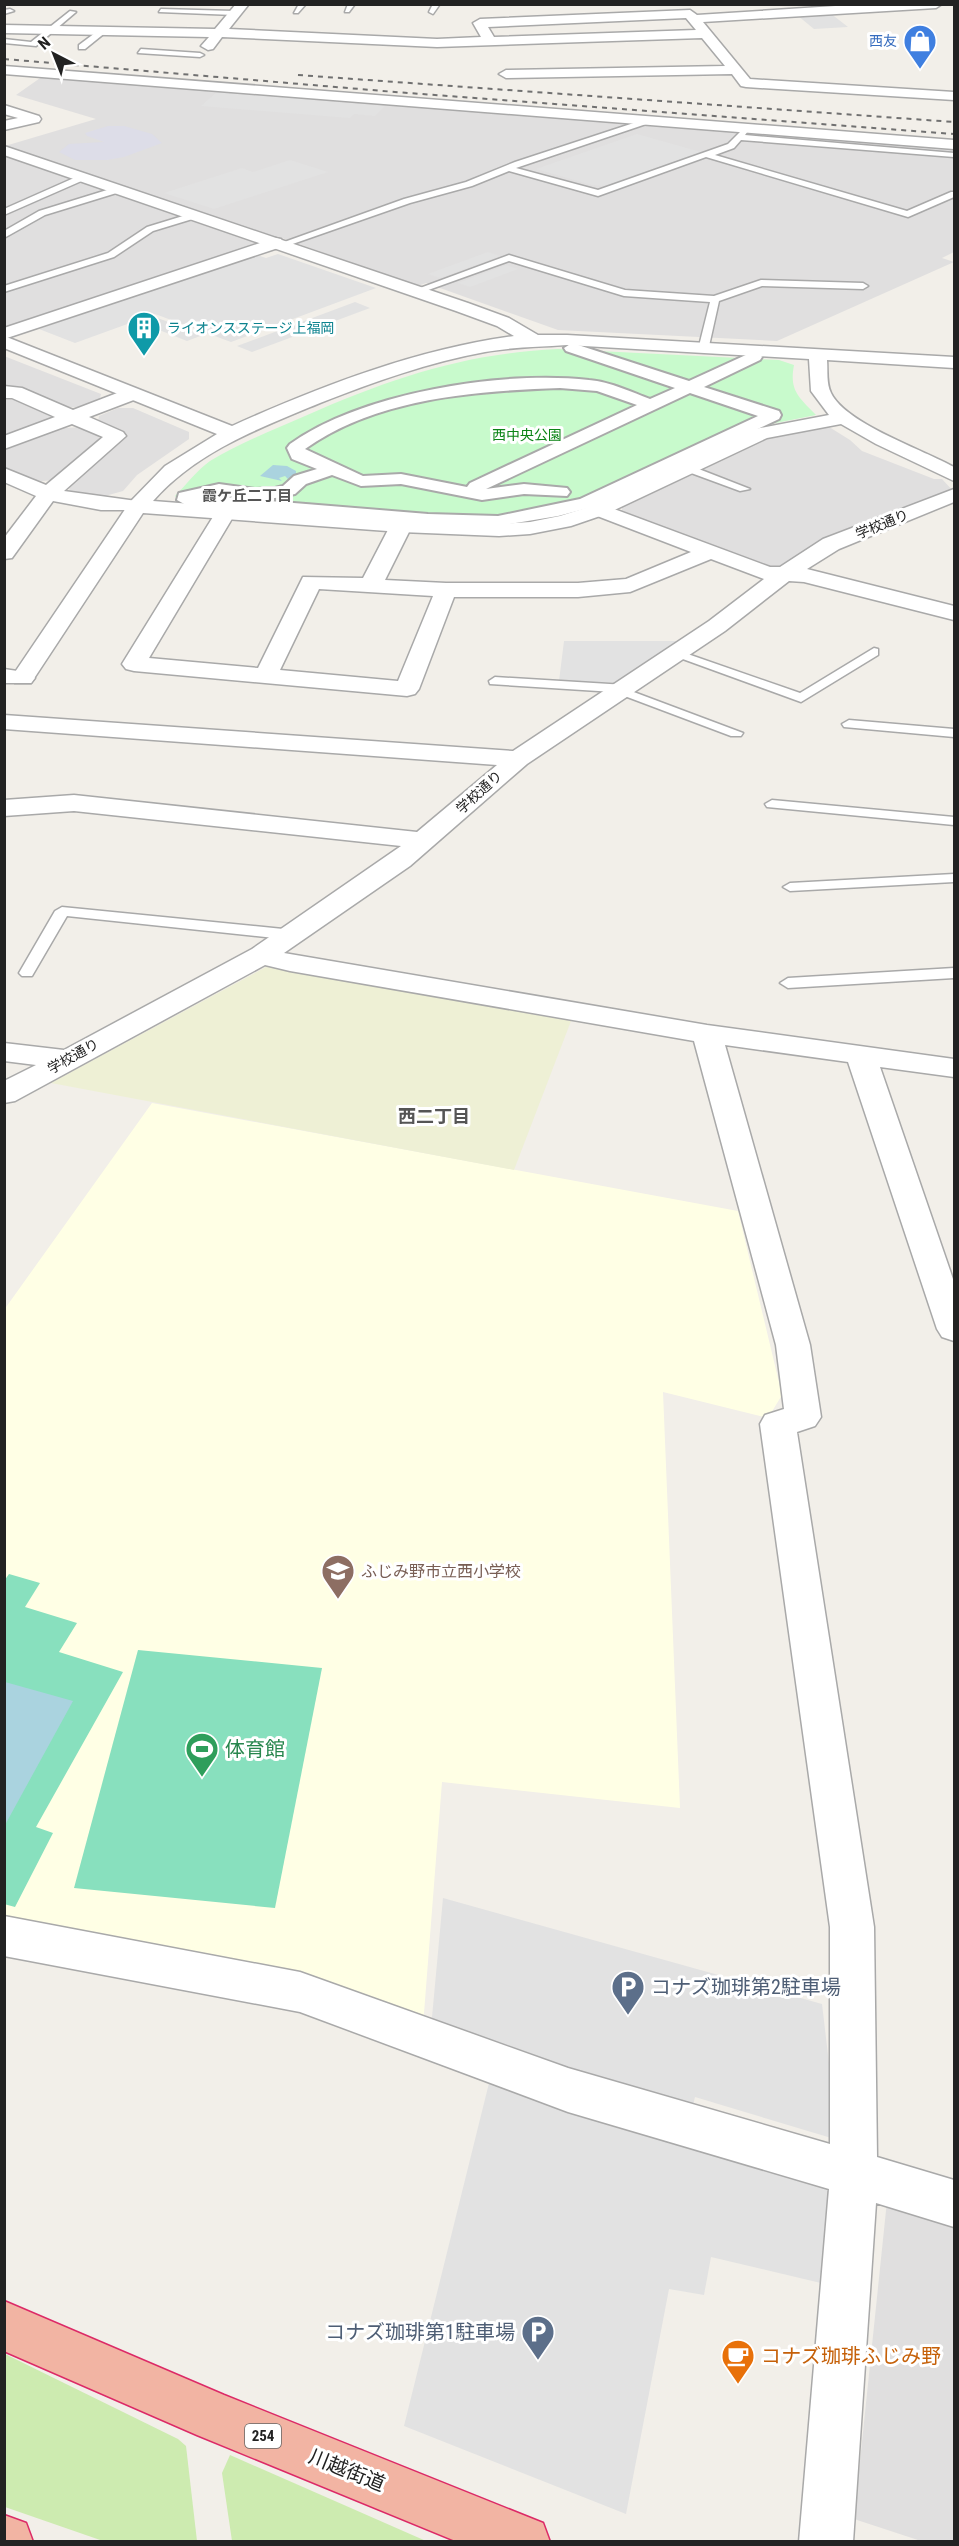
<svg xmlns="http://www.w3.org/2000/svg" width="959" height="2546" font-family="'Roboto Condensed','Noto Sans JP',sans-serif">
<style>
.residential{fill:#e0dfdf}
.education{fill:#ffffe5}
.farmland{fill:#eef0d5}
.grass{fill:#cdebb0}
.park{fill:#c8facc}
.pitch{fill:#88e0be}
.parking{fill:#e2e2e2}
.plaza{fill:#dddde8}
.water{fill:#aad3df}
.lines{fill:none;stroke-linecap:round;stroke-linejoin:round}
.service-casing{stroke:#a9a9a9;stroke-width:3}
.pedestrian-casing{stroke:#a9a9a9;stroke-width:4}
.minor-casing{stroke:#a9a9a9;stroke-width:3}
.tertiary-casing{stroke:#a9a9a9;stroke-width:3}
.trunk-casing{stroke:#dc2a67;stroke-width:3}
.service{fill:#fff;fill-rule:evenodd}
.pedestrian{fill:#fff;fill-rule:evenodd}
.minor{fill:#fff;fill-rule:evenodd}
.tertiary{fill:#fff;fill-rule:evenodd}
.trunk{fill:#f2b4a3;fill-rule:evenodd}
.rail{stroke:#707070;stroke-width:2;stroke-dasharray:5 5;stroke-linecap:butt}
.labels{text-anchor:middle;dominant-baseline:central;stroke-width:6;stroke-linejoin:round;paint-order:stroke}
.far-shop-label{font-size:14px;fill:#366cbe;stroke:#fff;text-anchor:end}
.far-culture-label{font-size:14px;fill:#0d838f;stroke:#fff;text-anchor:start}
.far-park-label{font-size:14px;fill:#0c8416;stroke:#fff}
.far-street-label{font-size:14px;fill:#222;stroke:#fff}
.far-neighbourhood-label{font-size:15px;font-weight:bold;fill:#555;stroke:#fff}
.shield{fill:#fff;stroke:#646464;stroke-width:1.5}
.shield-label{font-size:15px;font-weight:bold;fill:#222}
.education-label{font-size:16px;fill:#785e54;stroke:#fff;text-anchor:start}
.neighbourhood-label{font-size:18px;font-weight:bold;fill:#555;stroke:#fff}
.near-leisure-label{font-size:20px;fill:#27864d;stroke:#fff;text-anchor:start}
.near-service-label{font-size:20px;fill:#4e5e75;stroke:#fff;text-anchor:start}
.near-food-label{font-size:20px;fill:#c56008;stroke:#fff;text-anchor:start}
.near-street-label{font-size:20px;fill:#222;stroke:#fff}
</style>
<rect width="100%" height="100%" fill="#f2efe9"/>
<g class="residential">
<path d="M43,76L954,150V252L942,258L954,262L777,341L558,330L426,283L418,286L282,238L14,329L5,325V146L96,119L16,95Z"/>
<path d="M4,356L101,394L99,402L85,408L67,407L12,386L5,388Z"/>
<path d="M19,399L54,416L49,422L5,439V400Z"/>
<path d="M118,408H133L189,432V439L137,475L123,491L98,498L69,492L70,484L127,435L98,422L99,416Z"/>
<path d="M826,425L850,440L862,451L934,479H942L954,492L782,567L768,568L622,511V505L764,437Z"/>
<path d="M87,427L98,434L100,442L54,480L32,482L5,467V450L63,428Z"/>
<path d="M887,2201L954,2219V2541H921L854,2519Z"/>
</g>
<path class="education" d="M152,1103L738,1211L782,1395L768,1418L663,1392L680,1808L442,1782L423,2026L5,1919L4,1310Z"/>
<path class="farmland" d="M266,967L571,1021L514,1170L51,1083Z"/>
<g class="grass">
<path d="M5,2354L178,2439L186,2446L197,2541H103L5,2507Z"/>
<path d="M230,2455L426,2541H232L222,2473Z"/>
</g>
<path class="park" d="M558,349L779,360L794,365C789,391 799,397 816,415L750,428L591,505L501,523L182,504L175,496C186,485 197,470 210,461C240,443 273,430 305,416C392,378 462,354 558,349Z"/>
<g class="pitch">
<path d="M9,1574L40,1583L25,1607L77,1623L59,1652L123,1672L36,1827L53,1833L15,1907L4,1904V1581Z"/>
<path d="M138,1650L322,1668L275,1908L74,1888Z"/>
</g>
<g class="parking">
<path d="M830,13L848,27L814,29L797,15Z"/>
<path d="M217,92L385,106L375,116L354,114L350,118L201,106Z"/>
<path d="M637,134L701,152L604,186L592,185L536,169Z"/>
<path d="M290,160L328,172L214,209L164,193L242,168L253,172Z"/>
<path d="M488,252L500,256L440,278L428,274Z"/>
<path d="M254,254L266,258L278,254L376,288L231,342L155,314L75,343L39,329Z"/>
<path d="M506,265L518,269L470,287L458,283Z"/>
<path d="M355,302L370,308L252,352L237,346Z"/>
<path d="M155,317L203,335L187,341L139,322Z"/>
<path d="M564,641H685L619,683L559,681Z"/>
<path d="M443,1898L822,2004L838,2140L695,2097L692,2109L431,2028Z"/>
<path d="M490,2079L819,2176L835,2200L825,2284L711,2257L704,2295L669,2289L626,2514L404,2426Z"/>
</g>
<path class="plaza" d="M108,126H124L152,134L162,143L124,157L107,160H75L59,152L69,144L104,142L87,136L85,133Z"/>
<g class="water">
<path d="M273,465L287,466L296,471V474L288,479L285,476L279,478L282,481L260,476Z"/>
<path d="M5,1682L73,1701L5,1825L4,1682Z"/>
</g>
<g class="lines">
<g class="service-casing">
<g id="service">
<path d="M299,4H306L298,13H294Z"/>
<path d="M348,4H355L349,12H345Z"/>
<path d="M433,4H440L433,14L429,12Z"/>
<path d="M161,9L234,11L238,13L234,15L159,12Z"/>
<path d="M4,10L10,9L14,11L4,14Z"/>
<path d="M70,11L76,12L36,46L4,43V39L31,42Z"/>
<path d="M99,30L106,32L85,49H79V45Z"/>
<path d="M141,49L200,53L204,55L200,57L138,53Z"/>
<path d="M652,117L655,121L516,168L598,190L728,144L747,125L751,127L745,135L954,153V157L741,140L734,148L715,155L907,211L951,192H954V197L908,217L706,157L598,196L509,171L472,186L410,203L284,247L276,245L404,199L466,182L515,162Z"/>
<path d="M83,174L86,179L4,215V209Z"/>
<path d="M120,186L123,191L45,215L4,238V231L39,211Z"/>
<path d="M196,212L200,215L199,217L153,231L114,257L4,292V286L108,253L147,227Z"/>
<path d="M509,255L625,290L714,296L761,280L863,283L868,286L863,289L762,286L719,301L709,346L704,349L699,346L710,302L624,296L509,261L420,293L412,291Z"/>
<path d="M683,466H691L750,489L740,491L683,470Z"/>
<path d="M874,648L878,649V655L801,702L669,654L675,650L679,651L800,693Z"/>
<path d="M495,677L626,685L631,686V691L743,733L741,736H731L614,692L490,684L489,681Z"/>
<path d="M849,720L954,729V737L844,727L842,724Z"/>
<path d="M772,800L954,817V825L767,807L765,804Z"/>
<path d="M954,874V882L790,891L783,887L790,883Z"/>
<path d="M62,907L293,930L301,935L293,940L67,916L32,976H22L19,973L55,911Z"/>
<path d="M954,968V978L788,988L780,983L788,978Z"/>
</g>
</g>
<g class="pedestrian-casing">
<path id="pedestrian" d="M572,343L689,381L748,354H760L762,357L760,360L704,387L779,411L781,415L779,419L592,507L558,516L498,526L428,524L186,505L177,500L179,493L219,484L255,489L275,488L283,486L294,476L317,469L292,459L287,448L290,444C361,393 502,370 589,380C611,382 631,392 650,399L675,388L566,351L564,348ZM560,388L597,391L637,405L470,483L467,487L401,474L363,476L305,449C376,398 475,391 560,388ZM690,393L758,416L580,499L498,516L428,514L210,496L219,494L255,499L275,498L295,494L306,484L332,475L361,486L401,484L482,500L524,494L567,496L570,492L567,488L524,484L486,489Z"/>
</g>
<g class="minor-casing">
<g id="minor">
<path d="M236,4H249L229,29L437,39L481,37L473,23L480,19L690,10L697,15L866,4H942L936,8L703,22L750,79L954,92V100L746,87L741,86L732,74L506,78L499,74L506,70L725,66L702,38L437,47L222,37L213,49L208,50L201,46L209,37L4,33V25L215,29ZM686,18L696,30L494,37L488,27Z"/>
<path d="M4,105L39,116L41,119L39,122L4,130V121L18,118L4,114Z"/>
<path d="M275,238L281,239L283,243L281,247L4,339V328Z"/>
<path d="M4,386L22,388L73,410L125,390H139L141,394L139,398L89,417L123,432L126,436L64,491L144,502L147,506L144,510H101L53,501L12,558L4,559V538L36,496L4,482V468L46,485L103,437L72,424L4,449V436L55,417L12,398H4Z"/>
<path d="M954,489V502L839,549L807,569L954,606V620L804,582L789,581L725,631L527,764L410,866L284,953L707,1025L954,1059V1077L880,1067L954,1282V1341L942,1337L937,1329L848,1062L725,1045L810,1345L821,1417L815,1426L797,1432L874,1927L877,2157L954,2180V2227L876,2203L853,2542H799L829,2189L568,2112L300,2012L4,1956V1916L300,1972L568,2068L830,2144V1927L760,1424L765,1415L784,1409L776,1345L694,1041L290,971L265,965L15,1101L4,1103V1081L36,1065L4,1061V1043L64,1050L252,949L401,846L74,811L4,816V800L74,795L417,832L497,765L4,729V715L513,751L709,621L764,579L711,559L630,592L578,597H454L419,689L415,694L407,696L134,671L126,669L122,664L216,512L219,508H233L236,512L149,658L258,668L303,577L363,578L390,526L394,522H408L412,526L385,580L446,583H578L626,579L691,552L592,514L589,510L592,506H606L770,567H780L823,539ZM319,589L433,596L398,681L280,670Z"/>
<path d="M4,669L31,673L35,678L31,683H4Z"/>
</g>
</g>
<g class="tertiary-casing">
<g id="tertiary">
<path d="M4,66L954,140V149L4,74Z"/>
<path d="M4,146L468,303L509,318L538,335H567L954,357V368L827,360C828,371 826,383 831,393C846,424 924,450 954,467V481L876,444L841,424L767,438L606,514L571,526L530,534L499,536L401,532L143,513L31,683H15L11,678L130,502L165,466L217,434L4,348V336L232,426C321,386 417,349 514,336L497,326L456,311L4,155ZM567,345L809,359L811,391L829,415L755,429L592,506L560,516L530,522L499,524L401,520L153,501C197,451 260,428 320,403C374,382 429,362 485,352C513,347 539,347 567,345Z"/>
</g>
</g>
<g class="trunk-casing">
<g id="trunk">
<path d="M4,2301L224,2395L543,2523L550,2542H458L197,2435L4,2351Z"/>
<path d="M4,2515L26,2523L33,2542H4Z"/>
</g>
</g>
<use href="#service" class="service"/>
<use href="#pedestrian" class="pedestrian"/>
<use href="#minor" class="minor"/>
<use href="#tertiary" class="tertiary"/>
<use href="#trunk" class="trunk"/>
<g class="rail">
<path d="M4,59L395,92L954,134"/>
<path d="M298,75L954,122"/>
</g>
</g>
<defs>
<g id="shop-pin" transform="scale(1.725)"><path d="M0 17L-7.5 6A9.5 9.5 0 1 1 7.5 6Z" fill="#3f7fe0" stroke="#fff"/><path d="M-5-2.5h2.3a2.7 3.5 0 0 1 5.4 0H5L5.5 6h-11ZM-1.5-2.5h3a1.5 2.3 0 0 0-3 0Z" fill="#fff"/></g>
<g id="building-pin" transform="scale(1.725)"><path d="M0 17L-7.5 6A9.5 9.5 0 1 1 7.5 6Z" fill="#0f9aa8" stroke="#fff"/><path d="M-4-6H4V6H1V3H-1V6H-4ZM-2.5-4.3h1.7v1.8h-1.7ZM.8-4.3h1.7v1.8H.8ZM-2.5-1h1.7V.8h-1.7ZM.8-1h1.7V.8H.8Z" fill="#fff"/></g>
<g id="school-pin" transform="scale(1.725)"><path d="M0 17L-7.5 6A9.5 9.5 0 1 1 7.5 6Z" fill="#8d6e63" stroke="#fff"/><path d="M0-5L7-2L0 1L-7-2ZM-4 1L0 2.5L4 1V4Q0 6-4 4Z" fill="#fff"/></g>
<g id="stadium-pin" transform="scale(1.725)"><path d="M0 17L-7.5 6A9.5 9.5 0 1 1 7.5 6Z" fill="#2e9e5b" stroke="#fff"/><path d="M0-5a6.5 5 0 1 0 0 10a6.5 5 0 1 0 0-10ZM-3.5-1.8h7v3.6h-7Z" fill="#fff"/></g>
<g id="parking-pin" transform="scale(1.725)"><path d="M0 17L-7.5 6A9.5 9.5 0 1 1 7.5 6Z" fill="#5c6f8a" stroke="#fff"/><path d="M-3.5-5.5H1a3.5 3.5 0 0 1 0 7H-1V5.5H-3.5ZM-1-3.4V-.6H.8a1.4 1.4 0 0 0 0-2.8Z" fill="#fff"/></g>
<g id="cafe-pin" transform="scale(1.725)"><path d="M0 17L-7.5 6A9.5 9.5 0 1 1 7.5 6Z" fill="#e8710a" stroke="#fff"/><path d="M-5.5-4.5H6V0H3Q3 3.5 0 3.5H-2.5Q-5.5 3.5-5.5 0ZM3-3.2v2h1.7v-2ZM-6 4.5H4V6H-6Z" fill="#fff"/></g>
</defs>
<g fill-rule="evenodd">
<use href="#shop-pin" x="920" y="41"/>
<use href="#building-pin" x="144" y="328"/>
<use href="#school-pin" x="338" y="1571"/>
<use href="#stadium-pin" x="202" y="1749"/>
<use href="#parking-pin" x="628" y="1987"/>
<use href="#parking-pin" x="538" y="2332"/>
<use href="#cafe-pin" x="738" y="2356"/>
</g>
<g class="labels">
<g class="far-shop-label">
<text x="897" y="41">西友</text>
</g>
<g class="far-culture-label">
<text x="167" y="328">ライオンスステージ上福岡</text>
</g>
<g class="far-park-label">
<text x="527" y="435">西中央公園</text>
</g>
<g class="far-street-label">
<text transform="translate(882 524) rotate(-22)">学校通り</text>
<text transform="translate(479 792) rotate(-42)">学校通り</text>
<text transform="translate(73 1056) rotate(-29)">学校通り</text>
</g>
<g class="far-neighbourhood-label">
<text x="247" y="496">霞ケ丘二丁目</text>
</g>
<rect class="shield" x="245" y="2424" width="36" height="24" rx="4.5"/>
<g class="shield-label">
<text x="263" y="2436">254</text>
</g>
<g class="education-label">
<text x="361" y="1571">ふじみ野市立西小学校</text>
</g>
<g class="neighbourhood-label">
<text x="434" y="1116">西二丁目</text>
</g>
<g class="near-leisure-label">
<text x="225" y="1749">体育館</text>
</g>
<g class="near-service-label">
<text x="651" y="1987">コナズ珈琲第2駐車場</text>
<text x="515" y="2332" text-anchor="end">コナズ珈琲第1駐車場</text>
</g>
<g class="near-food-label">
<text x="761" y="2356">コナズ珈琲ふじみ野</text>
</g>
<g class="near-street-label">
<text transform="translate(347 2470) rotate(22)">川越街道</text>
</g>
</g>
<rect width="959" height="2546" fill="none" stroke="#222222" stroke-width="12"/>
<g transform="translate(54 54) rotate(318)" stroke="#ffffff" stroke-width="4.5" paint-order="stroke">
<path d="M0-4.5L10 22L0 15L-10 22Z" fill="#222222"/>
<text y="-9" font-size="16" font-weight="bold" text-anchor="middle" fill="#222222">N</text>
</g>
</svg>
